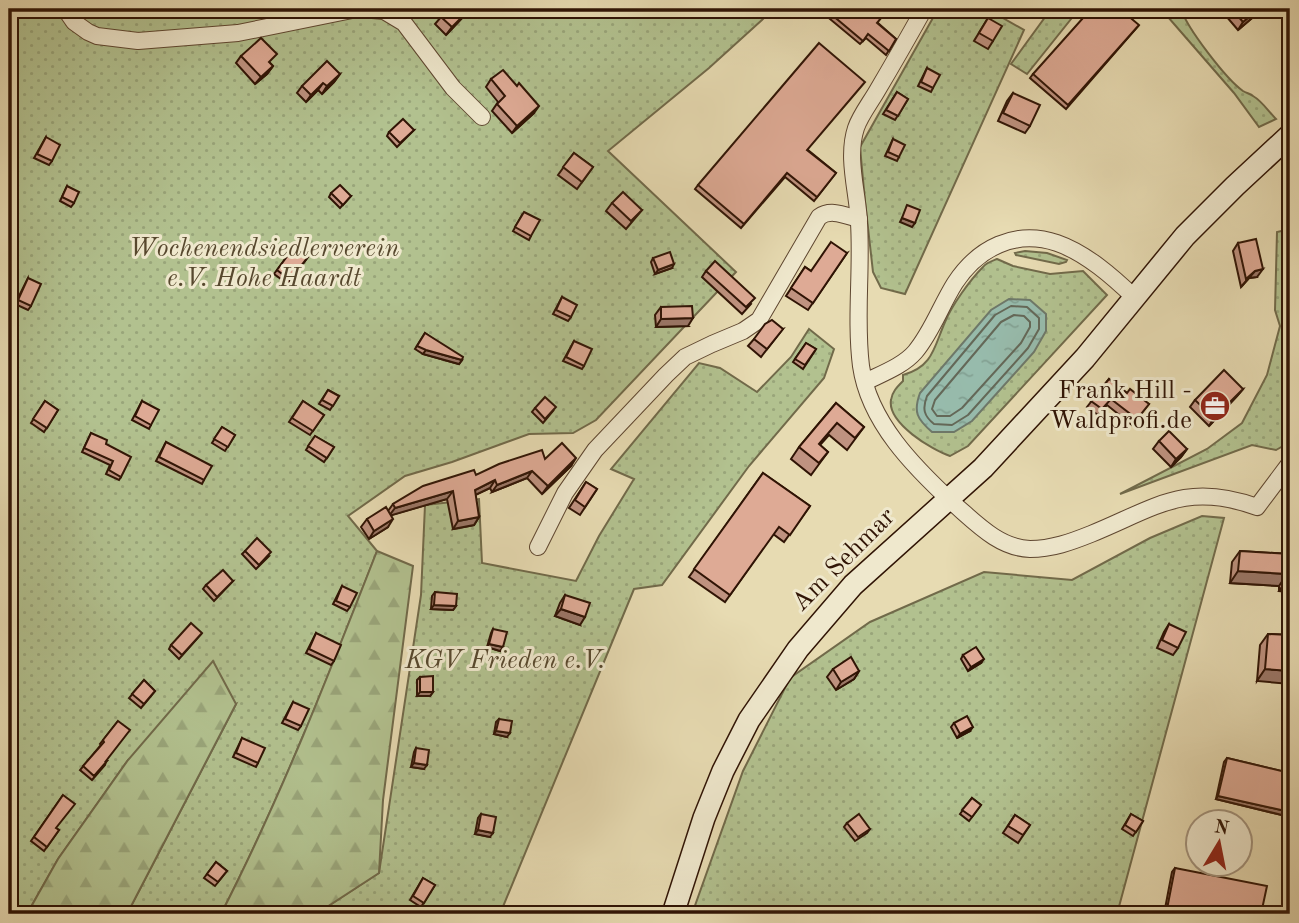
<svg xmlns="http://www.w3.org/2000/svg" width="1299" height="923" font-family="'Old Standard TT',serif">
<style>
.grass{fill:url(#grass-dots);stroke:#716a4a;stroke-width:2}
.forest{fill:url(#forest-firs);stroke:#716a4a;stroke-width:2}
.water{fill:url(#water-ripples);stroke:#6e7869;stroke-width:2}
.lines{fill:none;stroke-linecap:round;stroke-linejoin:round}
.shore{stroke:#646858;stroke-width:2}
.minor-casing{stroke:#5e4630;stroke-width:18}
.secondary-casing{stroke:#301405;stroke-width:24}
.minor{stroke:#efe8cd;stroke-width:16}
.secondary{stroke:#efe8cd;stroke-width:21}
.wall{fill:#bf9280;stroke:#301405;stroke-width:2}
.shaded-wall{fill:#9b7768;stroke:#301405;stroke-width:2}
.building{fill:#deaa95;stroke:#301405;stroke-width:2}
.labels{text-anchor:middle;dominant-baseline:central;stroke-width:6;stroke-linejoin:round;paint-order:stroke}
.park-label{font-size:26px;font-style:italic;fill:#57482e;stroke:#efe8cd}
.poi-label{font-size:26px;fill:#301405;stroke:#efe8cd;text-anchor:end}
.street-label{font-size:26px;fill:#301405;stroke:#efe8cd}
</style>
<defs>
<pattern id="grass-dots" width="8" height="8" patternUnits="userSpaceOnUse" patternTransform="scale(1.75)"><rect width="8" height="8" fill="#b2c18f"/><path d="M2 2h.1M6 6h.1" fill="none" stroke="#99a57a" stroke-width="1.8" stroke-linecap="round"/></pattern>
<pattern id="forest-firs" width="22" height="20" patternUnits="userSpaceOnUse" patternTransform="scale(1.75)"><rect width="22" height="20" fill="#b2c18f"/><path d="M5 1l3.5 6h-7zM16 11l3.5 6h-7z" fill="#99a57a"/></pattern>
<pattern id="water-ripples" width="26" height="14" patternUnits="userSpaceOnUse" patternTransform="scale(1.75)"><rect width="26" height="14" fill="#97bbac"/><path d="M2 4q2-2 4 0t4 0M15 11q2-2 4 0t4 0" fill="none" stroke="#82a092"/></pattern>
</defs>
<rect width="100%" height="100%" fill="#e7dbb2"/>
<filter id="stains"><feTurbulence type="fractalNoise" baseFrequency=".00286" numOctaves="4"/><feColorMatrix values="0 0 0 0 .2 0 0 0 0 .09 0 0 0 0 .02 0 0 0 .5 -.17"/></filter>
<radialGradient id="worn" r=".72"><stop offset=".6" stop-color="#630" stop-opacity="0"/><stop offset="1" stop-color="#630" stop-opacity=".3"/></radialGradient>
<g class="grass">
<path d="M9,9H759L763,19L709,68L608,151L736,272L596,420L573,433L529,434L452,462L405,476L348,516L377,551C329,674 281,797 221,914H127L236,704L128,760L58,859L27,914H9Z"/>
<path d="M938,9H987L1024,30L905,294L881,288L873,272L865,201L860,147Z"/>
<path d="M1051,9H1079L1027,74L1011,64Z"/>
<path d="M1161,9H1181C1187,28 1226,79 1243,91C1246,93 1251,94 1253,96C1262,101 1269,112 1276,119L1259,127L1234,93Z"/>
<path d="M1290,229V442L1276,450L1252,445L1120,494L1207,449L1242,423L1267,375L1280,326L1275,310L1277,232Z"/>
<path d="M1025,251L1047,253L1067,260L1066,262L1059,264L1016,255L1015,253Z"/>
<path d="M997,259L1013,266L1050,274L1083,271L1107,295L968,446L950,456C932,450 887,423 891,400C892,392 897,387 903,381V375C933,367 934,347 945,322C952,305 970,280 983,267C986,263 992,261 997,259Z"/>
<path d="M809,329L834,349L824,378L749,466L662,585L634,589L500,914H316L379,873L421,595L425,505L479,499L482,563L576,581L599,536L634,479L611,469L699,363L720,368L757,392L791,357Z"/>
<path d="M1202,516L1224,518L1117,914H692L743,771L790,678L870,622L984,572L1072,580L1150,538Z"/>
</g>
<g class="forest">
<path d="M377,551L413,566L383,800L379,873L316,914H221C281,797 329,674 377,551Z"/>
<path d="M213,661L236,704L127,914H27L58,859L128,760Z"/>
</g>
<path class="water" d="M1009,299L1030,300L1046,314V331L1034,352L972,421L954,432H932C917,419 913,412 920,393L991,310Z"/>
<g class="lines">
<g class="shore">
<path d="M1011,306L1027,307L1039,318V329L1028,348L968,415L952,425L934,424C924,416 922,409 927,396L995,315Z"/>
<path d="M1014,315L1024,316L1030,322V327L1021,343L962,408L950,416H937L932,409L935,400L1001,322Z"/>
</g>
<g class="minor-casing">
<g id="minor">
<path d="M65,9L74,22L88,32L97,36L138,41L238,33L357,9"/>
<path d="M361,9L384,11L404,23L453,88L482,117"/>
<path d="M924,9C909,36 893,64 877,91C870,103 860,116 856,128C846,158 858,193 859,223C862,270 855,319 861,366C869,422 914,467 954,504C976,523 999,548 1030,549C1052,549 1071,542 1091,534C1155,508 1185,481 1257,507L1290,463"/>
<path d="M865,382C881,374 903,366 915,352C932,332 941,305 955,283C978,248 1015,229 1057,243C1086,253 1113,277 1135,298"/>
<path d="M538,547L565,493L595,450L666,375L685,357L712,344L743,331L759,320L819,217C831,208 846,216 859,219"/>
</g>
</g>
<g class="secondary-casing">
<path id="secondary" d="M673,914L704,818L723,771L749,720L798,649L853,585L983,468L1085,358L1185,236L1235,186L1290,135"/>
</g>
<use href="#minor" class="minor"/>
<use href="#secondary" class="secondary"/>
</g>
<g class="wall">
<path d="M818,9H872L878,23L896,39L886,55L866,38L860,44Z"/>
<path d="M1220,9H1256L1257,10L1252,18L1238,30Z"/>
<path d="M441,17H463L446,35L435,24Z"/>
<path d="M988,18L993,41L988,49L974,41Z"/>
<path d="M1139,25L1066,109L1030,78L1033,74Z"/>
<path d="M241,56L270,63L273,66L267,74L255,84L236,63Z"/>
<path d="M927,68L933,88L931,92L918,86Z"/>
<path d="M340,74L334,82L322,94L318,90L306,102L297,93L302,86Z"/>
<path d="M491,79L534,113L512,133L492,111L498,102L486,87Z"/>
<path d="M897,92L908,99L895,120L883,114Z"/>
<path d="M1013,93L1030,126L1025,133L998,121L1007,101Z"/>
<path d="M414,130L397,147L387,136L389,132Z"/>
<path d="M46,137L52,161L49,165L34,158Z"/>
<path d="M893,139L899,157L897,161L885,156Z"/>
<path d="M808,150L836,173L814,201L785,177L741,228L695,189L698,185Z"/>
<path d="M574,153L593,167L577,189L558,175Z"/>
<path d="M67,186L74,203L71,207L60,201Z"/>
<path d="M331,193L351,196L340,208L329,197Z"/>
<path d="M612,203L642,210L626,229L606,211Z"/>
<path d="M522,215L531,236L529,240L513,231Z"/>
<path d="M297,243L311,253L288,284L274,274Z"/>
<path d="M1238,243L1257,277L1249,278L1241,287L1233,251Z"/>
<path d="M847,253L808,310L786,296L805,267L811,271Z"/>
<path d="M653,258L672,268L655,274L651,262Z"/>
<path d="M706,271L751,304L742,314L702,277Z"/>
<path d="M28,278L31,306L28,310L15,304Z"/>
<path d="M562,297L571,317L568,321L553,314Z"/>
<path d="M661,307L688,326L656,327L655,315Z"/>
<path d="M783,329L761,357L748,346L754,339Z"/>
<path d="M425,333L462,360L459,364L423,354L415,349Z"/>
<path d="M574,341L584,366L582,369L563,361Z"/>
<path d="M806,343L816,349L803,369L793,362Z"/>
<path d="M1109,379L1127,393L1149,404L1132,425L1107,405L1098,415L1087,407Z"/>
<path d="M1243,389L1237,396L1209,426L1190,407L1195,400Z"/>
<path d="M328,390L339,396L330,410L319,404Z"/>
<path d="M45,401L58,410L44,432L31,423Z"/>
<path d="M142,401L151,425L149,429L132,420Z"/>
<path d="M303,401L324,415L310,435L289,422Z"/>
<path d="M836,403L864,427L847,450L829,435L820,445L828,452L811,475L791,459L799,447Z"/>
<path d="M535,408L553,411L543,423L532,412Z"/>
<path d="M222,427L235,435L225,451L212,443Z"/>
<path d="M91,433L106,444L121,477L119,480L106,474L110,465L82,452Z"/>
<path d="M315,436L334,447L324,462L306,450Z"/>
<path d="M1159,441L1187,449L1181,457L1171,467L1153,449Z"/>
<path d="M166,442L204,480L202,484L156,461Z"/>
<path d="M545,459L571,466L542,494L527,478L492,492L490,488L475,495L479,517L474,525L453,529L447,499L391,515L388,527L369,539L361,527L367,519L388,511L393,504L476,475Z"/>
<path d="M763,473L810,506L784,542L773,534L725,602L689,577Z"/>
<path d="M586,482L597,489L580,515L569,508Z"/>
<path d="M245,551L269,556L256,569L242,554Z"/>
<path d="M1240,551L1290,554V592L1279,591V586L1230,583L1232,562Z"/>
<path d="M233,581L214,601L203,589L206,585Z"/>
<path d="M342,586L350,607L347,611L333,604Z"/>
<path d="M435,592L456,606L453,610L431,609L432,596Z"/>
<path d="M565,595L580,625L555,616L560,603Z"/>
<path d="M1169,624L1178,648L1173,655L1157,648L1164,632Z"/>
<path d="M493,629L500,651L487,647L491,633Z"/>
<path d="M202,633L179,659L169,649L171,645Z"/>
<path d="M316,633L334,661L331,665L306,653Z"/>
<path d="M1268,634L1290,635L1257,681L1260,645Z"/>
<path d="M963,655L981,663L968,671L961,659Z"/>
<path d="M833,669L859,671L854,679L836,690L827,677Z"/>
<path d="M420,677L433,692L430,696H417V680Z"/>
<path d="M144,680L155,691L141,708L129,698Z"/>
<path d="M293,702L301,726L298,730L282,723Z"/>
<path d="M499,719L507,737L494,734L496,722Z"/>
<path d="M118,721L105,765L92,780L80,770L101,745L100,744Z"/>
<path d="M954,723L970,731L957,738L951,727Z"/>
<path d="M242,738L258,763L256,767L233,757Z"/>
<path d="M416,748L424,769L411,767L414,752Z"/>
<path d="M1227,758L1290,773V817L1216,799L1224,762Z"/>
<path d="M63,795L56,828L59,830L44,851L31,841Z"/>
<path d="M972,798L981,805L969,821L960,814Z"/>
<path d="M481,814L490,837L475,834L478,818Z"/>
<path d="M1131,814L1143,821L1133,836L1122,829Z"/>
<path d="M1015,815L1030,825L1018,843L1003,833Z"/>
<path d="M847,823L870,829L867,833L855,841L844,827Z"/>
<path d="M216,862L227,871L215,886L204,878Z"/>
<path d="M1175,868L1261,914H1164L1172,872Z"/>
<path d="M423,878L435,885L421,907L410,900Z"/>
</g>
<g class="shaded-wall">
<path d="M469,10L463,17L446,35L452,27Z"/>
<path d="M1257,10L1252,18L1238,30L1243,22Z"/>
<path d="M273,66L267,74L255,84L261,77Z"/>
<path d="M340,74L334,82L322,94L327,86Z"/>
<path d="M323,83L318,90L306,102L311,95Z"/>
<path d="M539,106L534,113L512,133L517,126Z"/>
<path d="M902,218L915,223L912,227L900,222Z"/>
<path d="M674,264L672,268L655,274L658,270Z"/>
<path d="M1263,269L1257,277L1249,278L1241,287L1255,271Z"/>
<path d="M693,318L688,326L656,327L661,319Z"/>
<path d="M426,350L462,360L459,364L423,354Z"/>
<path d="M1243,389L1237,396L1209,426L1214,418Z"/>
<path d="M1187,449L1181,457L1171,467L1176,459Z"/>
<path d="M576,458L571,466L542,494L548,486Z"/>
<path d="M532,471L527,478L492,492L497,485Z"/>
<path d="M495,480L490,488L469,498L475,490Z"/>
<path d="M453,491L447,499L389,516L395,508Z"/>
<path d="M479,517L474,525L453,529L458,521Z"/>
<path d="M393,519L388,527L369,539L374,531Z"/>
<path d="M1238,571L1287,574L1279,586L1230,583Z"/>
<path d="M1287,580H1290V592L1279,591Z"/>
<path d="M434,605L456,606L453,610L431,609Z"/>
<path d="M561,609L585,617L580,625L555,616Z"/>
<path d="M489,644L503,647L500,651L487,647Z"/>
<path d="M984,659L981,663L968,671L971,667Z"/>
<path d="M1265,669L1290,671V684L1257,681Z"/>
<path d="M859,671L854,679L836,690L841,682Z"/>
<path d="M420,692H433L430,696H417Z"/>
<path d="M973,727L970,731L957,738L960,734Z"/>
<path d="M496,731L510,733L507,737L494,734Z"/>
<path d="M414,763L427,765L424,769L411,767Z"/>
<path d="M1218,796L1290,812V817L1216,799Z"/>
<path d="M478,830L493,833L490,837L475,834Z"/>
</g>
<g class="building">
<path d="M448,9H468L469,10L452,27L441,17Z"/>
<path d="M825,9H872L882,17L877,23L896,39L889,51L868,34L863,41Z"/>
<path d="M1091,9H1120L1139,25L1068,105L1033,74Z"/>
<path d="M1232,9H1256L1257,10L1243,22Z"/>
<path d="M988,18L1002,26L993,41L979,33Z"/>
<path d="M261,38L277,54L269,62L273,66L261,77L241,56Z"/>
<path d="M819,43L865,82L807,150L836,173L817,197L787,173L744,224L698,185Z"/>
<path d="M327,61L340,74L327,86L323,83L311,95L302,86Z"/>
<path d="M927,68L940,75L933,88L921,82Z"/>
<path d="M503,70L517,86L519,83L539,106L517,126L497,104L505,96L491,79Z"/>
<path d="M897,92L908,99L898,116L886,110Z"/>
<path d="M1013,93L1040,105L1030,126L1003,113Z"/>
<path d="M403,119L414,130L400,143L389,132Z"/>
<path d="M46,137L60,145L52,161L37,154Z"/>
<path d="M893,139L905,145L899,157L888,152Z"/>
<path d="M574,153L593,167L582,182L563,167Z"/>
<path d="M340,185L351,196L343,205L331,193Z"/>
<path d="M67,186L79,192L74,203L62,197Z"/>
<path d="M623,192L642,210L631,221L612,203Z"/>
<path d="M907,205L920,210L915,223L902,218Z"/>
<path d="M524,212L540,220L531,236L515,227Z"/>
<path d="M9,236L14,238L9,249Z"/>
<path d="M1256,239L1263,269L1255,271L1246,279L1238,243Z"/>
<path d="M831,242L847,253L813,303L791,288L805,267L811,271Z"/>
<path d="M297,243L311,253L290,280L277,270Z"/>
<path d="M670,252L674,264L658,270L653,258Z"/>
<path d="M715,261L755,298L746,307L706,271Z"/>
<path d="M28,278L41,284L31,306L18,300Z"/>
<path d="M562,297L577,305L571,317L556,310Z"/>
<path d="M692,306L693,318L661,319V307Z"/>
<path d="M772,320L783,329L767,349L754,339L765,324Z"/>
<path d="M425,333L463,357L462,360L426,350L417,346Z"/>
<path d="M574,341L592,349L584,366L566,357Z"/>
<path d="M806,343L816,349L805,365L795,359Z"/>
<path d="M1224,370L1243,389L1214,418L1195,400Z"/>
<path d="M1109,379L1127,393L1130,389L1149,404L1137,419L1111,399L1102,409L1091,401Z"/>
<path d="M328,390L339,396L333,406L322,400Z"/>
<path d="M545,397L556,407L545,419L535,408Z"/>
<path d="M45,401L58,410L47,428L33,419Z"/>
<path d="M142,401L159,410L151,425L135,416Z"/>
<path d="M303,401L324,415L313,431L292,418Z"/>
<path d="M836,403L864,427L855,438L837,423L819,444L828,452L819,463L799,447Z"/>
<path d="M222,427L235,435L228,447L214,439Z"/>
<path d="M1169,431L1187,449L1176,459L1159,441Z"/>
<path d="M91,433L107,440L106,444L131,457L121,477L109,470L113,461L84,448Z"/>
<path d="M315,436L334,447L327,458L308,446Z"/>
<path d="M166,442L212,466L204,480L159,457Z"/>
<path d="M562,443L576,458L548,486L532,471L497,485L495,480L475,490L479,517L458,521L453,491L395,508L393,504L423,486L474,470L476,475L499,464L542,450L545,459Z"/>
<path d="M763,473L810,506L790,535L779,527L730,595L694,569Z"/>
<path d="M586,482L597,489L585,507L575,500Z"/>
<path d="M386,507L393,519L374,531L367,519Z"/>
<path d="M257,538L271,552L259,565L245,551Z"/>
<path d="M1240,551L1290,554V580H1287V574L1238,571Z"/>
<path d="M223,570L233,581L217,597L206,585Z"/>
<path d="M342,586L357,593L350,607L336,601Z"/>
<path d="M435,592L457,594L456,606L434,605Z"/>
<path d="M565,595L590,603L585,617L561,609Z"/>
<path d="M191,623L202,633L182,655L171,645Z"/>
<path d="M1169,624L1186,632L1178,648L1162,640Z"/>
<path d="M493,629L507,632L503,647L489,644Z"/>
<path d="M316,633L341,645L334,661L309,649Z"/>
<path d="M1268,634L1290,635V671L1265,669Z"/>
<path d="M976,647L984,659L971,667L963,655Z"/>
<path d="M851,657L859,671L841,682L833,669Z"/>
<path d="M433,676V692H420V677Z"/>
<path d="M144,680L155,691L144,704L132,694Z"/>
<path d="M293,702L309,709L301,726L285,719Z"/>
<path d="M967,716L973,727L960,734L954,723Z"/>
<path d="M499,719L512,721L510,733L496,731Z"/>
<path d="M118,721L130,730L106,761H107L94,776L83,766L104,742L103,740Z"/>
<path d="M242,738L265,748L258,763L236,753Z"/>
<path d="M416,748L429,750L427,765L414,763Z"/>
<path d="M1227,758L1290,773V812L1218,796Z"/>
<path d="M63,795L75,804L56,828L59,830L47,847L34,837Z"/>
<path d="M972,798L981,805L972,817L962,810Z"/>
<path d="M481,814L496,817L493,833L478,830Z"/>
<path d="M859,814L870,829L858,837L847,823Z"/>
<path d="M1131,814L1143,821L1136,832L1125,825Z"/>
<path d="M1015,815L1030,825L1023,835L1008,826Z"/>
<path d="M216,862L227,871L218,882L207,874Z"/>
<path d="M1175,868L1267,886L1261,914H1166Z"/>
<path d="M423,878L435,885L424,903L413,896Z"/>
</g>
<defs>
<g id="office-disc" transform="scale(1.575)"><circle r="9.5" fill="#8f2418" stroke="#efe8cd"/><path d="M-6-3h4V-5.5h4V-3h4V5H-6ZM-1-4.5V-3h2v-1.5ZM-6 0V1H6V0Z" fill="#fff"/></g>
</defs>
<g fill-rule="evenodd">
<use href="#office-disc" x="1215" y="406"/>
</g>
<g class="labels">
<g class="park-label">
<text x="264" y="249">Wochenendsiedlerverein<tspan x="264" dy="30">e.V. Hohe Haardt</tspan></text>
<text x="505" y="661">KGV Frieden e.V.</text>
</g>
<g class="poi-label">
<text x="1192" y="391">Frank Hill -<tspan x="1192" dy="30">Waldprofi.de</tspan></text>
</g>
<g class="street-label">
<text transform="translate(844 560) rotate(-45)">Am Sehmar</text>
</g>
</g>
<rect width="1299" height="923" fill="none" stroke="#e7dbb2" stroke-width="35"/>
<rect x="10" y="10" width="1278" height="902" fill="none" stroke="#301405" stroke-width="3.5"/>
<rect x="18" y="18" width="1264" height="888" fill="none" stroke="#301405" stroke-width="2"/>
<g transform="translate(1219 843) rotate(10)"><circle r="33" fill="#efe8cd" stroke="#a3937d" stroke-width="2"/>
<path d="M0-5L12 26L0 18L-12 26Z" fill="#8f2418"/>
<text y="-10" font-size="19" font-weight="bold" text-anchor="middle" fill="#301405">N</text>
</g>
<rect width="100%" height="100%" filter="url(#stains)"/>
<rect width="100%" height="100%" fill="url(#worn)"/>
</svg>
